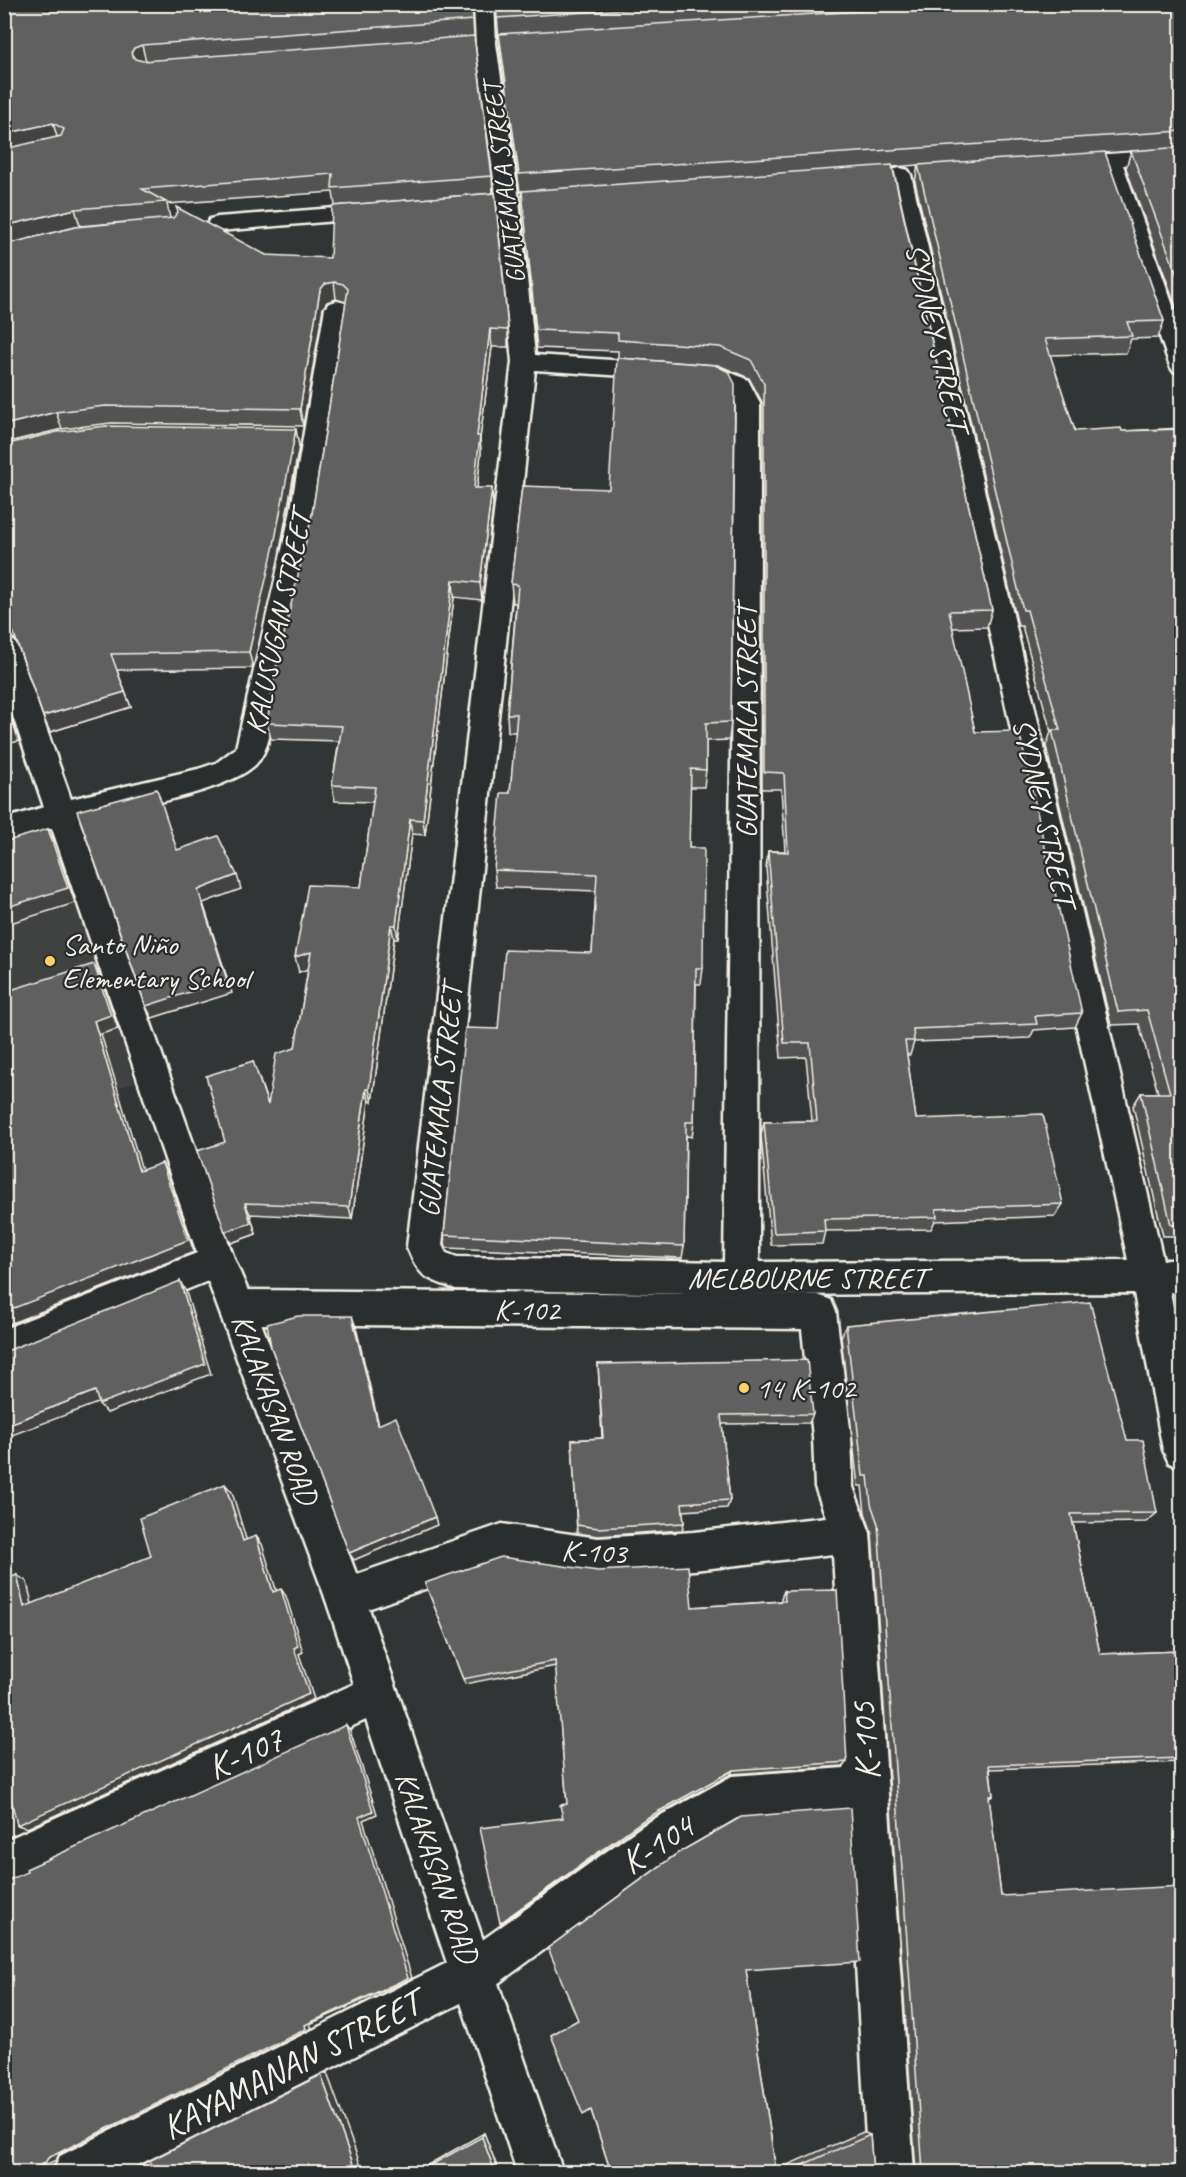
<svg xmlns="http://www.w3.org/2000/svg" width="1186" height="2177" font-family="Caveat,sans-serif">
<style>
.built{fill:#404242}
.lines{fill:none;stroke-linecap:round;stroke-linejoin:round}
.pedestrian-casing{stroke:#f4f1e8;stroke-width:5}
.minor-casing{stroke:#f4f1e8;stroke-width:5}
.pedestrian{fill:#2a2d2e;fill-rule:evenodd}
.minor{fill:#2a2d2e;fill-rule:evenodd}
.wall{fill:#525352;stroke:#f4f1e8;stroke-width:1.5;fill-rule:evenodd}
.shaded-wall{fill:#424342;stroke:#f4f1e8;stroke-width:1.5}
.building{fill:#5f605f;stroke:#f4f1e8;stroke-width:1.5}
.poi-dot{fill:#ffd166;stroke:#2a2d2e;stroke-width:2}
.labels{text-anchor:middle;dominant-baseline:central;stroke-width:4.5;stroke-linejoin:round;paint-order:stroke}
.far-street-label{font-size:26px;fill:#f4f1e8;stroke:#2a2d2e}
.street-label{font-size:30px;fill:#f4f1e8;stroke:#2a2d2e}
.poi-label{font-size:30px;fill:#f4f1e8;stroke:#2a2d2e;text-anchor:start}
.near-street-label{font-size:36px;fill:#f4f1e8;stroke:#2a2d2e}
</style>
<rect width="100%" height="100%" fill="#323535"/>
<filter id="ink" filterUnits="userSpaceOnUse"><feTurbulence type="fractalNoise" baseFrequency=".0167" numOctaves="2"/><feDisplacementMap in="SourceGraphic" scale="12" xChannelSelector="R" yChannelSelector="G"/><feConvolveMatrix kernelMatrix="1 2 1 2 8 2 1 2 1" color-interpolation-filters="sRGB"/></filter>
<g filter="url(#ink)">
<path class="built" d="M53,825L134,1082L5,1132V840Z"/>
<g class="lines">
<g class="pedestrian-casing">
<path id="pedestrian" d="M237,1290L818,1295L831,1300L836,1312L851,1437L853,1487L870,1533L914,2172H868L847,1809L737,1818L675,1854L489,1990L473,1996L457,1990L451,1974L457,1958L645,1824L732,1776L845,1768L833,1554L694,1570L598,1576L502,1562L345,1617L331,1611L325,1597L331,1583L502,1524L598,1538L694,1532L826,1517L815,1487L813,1437L802,1329L237,1324L224,1319L219,1307L224,1295Z"/>
</g>
<g class="minor-casing">
<g id="minor">
<path d="M474,4H494L496,44L519,201L535,355L718,367L748,380L760,403L759,1262L1128,1260L889,175L892,170L900,168L908,170L911,175L1163,1260H1182V1292H1170L1182,1352V1468L1169,1463L1163,1450L1134,1293L741,1295L456,1289C425,1278 420,1278 407,1247L512,362L497,201L476,44ZM535,370L714,382L729,390L736,403L724,1262L457,1257L446,1253L442,1245Z"/>
<path d="M1182,149V161L1123,165L1182,331V373L1173,371L1170,366L1102,167L1064,169L1056,168L1053,163L1056,158L1064,157Z"/>
<path d="M375,205L383,207L386,212L383,217L218,231L210,229L207,224L210,219L218,217Z"/>
<path d="M337,301L345,303L349,308C338,377 329,446 316,515C305,573 291,630 277,687C271,712 274,746 255,765C226,793 121,810 79,820L235,1261L255,1307L365,1597L563,2172H517L461,2003L124,2172H53L60,2156L447,1963L366,1720L4,1884V1841L354,1684L325,1597L208,1281L4,1363V1329L197,1253L52,828L4,843V819L44,807L4,690V638L14,641L18,648L71,799L198,769L216,763L236,748L290,515L325,308L329,303Z"/>
</g>
</g>
<use href="#pedestrian" class="pedestrian"/>
<use href="#minor" class="minor"/>
</g>
<g class="wall">
<path d="M4,4H472L474,36L492,176L493,193L335,206L333,192L167,204L170,218L266,255L508,330V347H492L480,438L481,453L477,488L493,505L482,600L454,597L425,835L412,834L398,939H394L372,1102L369,1101L352,1219L250,1214L256,1234L231,1243L225,1142L258,1075L268,1104L295,1048L308,969L299,972L361,887L373,802L335,801L332,785L339,741L271,739L267,723L311,520L346,302L336,299L327,302L323,308L303,426L111,423L62,429L4,443ZM126,222L64,230L80,226Z"/>
<path d="M496,4H1182V323L1126,168L1131,151L1105,153L1164,321L1158,338L1131,339L1126,353L1050,355L1075,431H1122L1182,428V1236H1163L1133,1106L1141,1093H1158L1139,1024L1111,1025L1046,746L1051,732L1022,626H1018L915,182L918,165L893,167L992,610L987,627L952,628L975,732L1082,1013L1075,1027L1034,1030L1030,1038L914,1042L910,1055H907L916,1119L1063,1204L1055,1216L935,1221L931,1229L825,1231L822,1244L771,1245L761,1135L764,1122L812,1121L806,1057L781,1058L766,867L768,851H785L781,789H762V402L749,378L718,365L618,358V351L537,348L522,209V191L520,192L500,51Z"/>
<path d="M4,445L299,446L278,561L253,668L117,670L131,707L50,732L43,716L17,643L15,639L4,637Z"/>
<path d="M522,486L731,722L729,740L706,741V770L704,787H690L689,848L703,968L701,984H696L694,1122L692,1137L686,1136L684,1246L682,1258L446,1248L444,1235L498,1029L592,953L596,891L496,887L494,870L510,793L516,732H508L507,714L516,603H513L511,584Z"/>
<path d="M846,1325L1127,1440L1157,1513L1146,1522L1073,1523L1100,1654L1182,1651V1762L990,1769L993,1796L989,1798L1001,1896L1182,2172H916L872,1533L865,1513L862,1486H858L841,1337Z"/>
<path d="M598,1364L813,1414L809,1423L722,1424L730,1500L727,1508L683,1511L684,1523L682,1530L598,1536L577,1533L572,1440L602,1438Z"/>
<path d="M425,1583L692,1607L781,1601V1598L784,1591L847,1762L843,1766L731,1774L644,1822L501,1924L563,1818L567,1804L556,1666L465,1684Z"/>
<path d="M746,1970L776,2170L863,2132L870,2135L873,2172H611L591,2110L551,2035L578,2020Z"/>
<path d="M484,2133L499,2172H415Z"/>
</g>
<g class="shaded-wall">
<path d="M142,45L146,62L138,65L131,53L134,48Z"/>
<path d="M53,123L58,140L4,153V134Z"/>
<path d="M75,209L80,226L4,245V226Z"/>
<path d="M334,282L336,299L327,302L323,308L303,426L300,409L320,290L325,284Z"/>
<path d="M490,329L492,347L480,438L481,453L475,504L474,488L477,436Z"/>
<path d="M56,412L62,429L4,443V425Z"/>
<path d="M296,429L299,446L278,561L253,668L249,652Z"/>
<path d="M492,488L493,505L482,600L480,583Z"/>
<path d="M453,580L454,597L425,835L423,820Z"/>
<path d="M125,692L131,707L50,732L43,716Z"/>
<path d="M4,698L19,741L4,745Z"/>
<path d="M4,746L13,771L4,774Z"/>
<path d="M410,819L412,834L398,939L396,925Z"/>
<path d="M48,829L55,844L75,903L4,925V908Z"/>
<path d="M237,875L241,889L203,903L232,993L152,1018L146,1006L198,890Z"/>
<path d="M391,925L394,939L372,1102L369,1089Z"/>
<path d="M311,952L315,967L299,972L295,957Z"/>
<path d="M94,964L101,978L118,1029L101,1034L146,1183L139,1171L94,1021Z"/>
<path d="M366,1089L369,1101L352,1219L349,1207Z"/>
<path d="M162,1163L168,1175L194,1252L4,1326V1312Z"/>
<path d="M245,1203L250,1214L256,1234L231,1243L225,1232Z"/>
<path d="M180,1281L186,1292L211,1374L107,1413L99,1404Z"/>
<path d="M352,1316L356,1327L381,1434L378,1425Z"/>
<path d="M95,1391L103,1401L4,1438V1426Z"/>
<path d="M225,1484L232,1492L249,1549L243,1541Z"/>
<path d="M435,1517L437,1525L354,1560L349,1553Z"/>
<path d="M256,1536L262,1544L279,1599L273,1592Z"/>
<path d="M17,1575L27,1582L34,1613L24,1607Z"/>
<path d="M281,1589L286,1596L303,1652L299,1654L314,1699L27,1828L17,1825L294,1648Z"/>
<path d="M346,1725L350,1730L377,1814L363,1820L412,1978L310,2024L312,2028L59,2154L56,2160L29,2172H26L48,2158L305,2025L359,1817Z"/>
<path d="M733,1770L731,1774L644,1822L501,1924L500,1923L645,1819Z"/>
<path d="M327,2073L363,2172H356L321,2075Z"/>
<path d="M484,2133L499,2172H495L482,2137Z"/>
</g>
<g class="building">
<path d="M4,4H472L473,20L142,45L134,48L131,53L135,59L143,61L474,36L492,176L332,188L333,174L142,189L166,202L75,209L4,226V149L61,136L64,129L53,123L4,134Z"/>
<path d="M496,4H704L497,18Z"/>
<path d="M971,4H1182V131L519,174L499,34Z"/>
<path d="M1182,147V289L1131,151Z"/>
<path d="M1105,152L1164,321L1127,322L1132,336L1045,339L1075,431L1121,428L1122,431L1182,429V1224L1171,1225L1141,1093H1170L1147,1010L1118,1012L1052,730H1060L1027,610H1023L918,165Z"/>
<path d="M892,165L992,610L949,611L975,732L1019,731L1082,1013L1035,1016L1037,1024L913,1029L914,1041H905L916,1119L1043,1114L1063,1204L936,1209L937,1217L824,1219L825,1231L774,1233L764,1122L817,1121L810,1043H784L768,851L788,852L784,773L764,772V384L751,360L720,347L618,340V333L536,330L522,191Z"/>
<path d="M495,193L508,330L490,329L477,436H480L474,488H492L480,583L453,580L423,820L410,819L396,925H391L369,1089H366L349,1207L245,1203L251,1223L225,1232L197,1151L225,1142L206,1076L253,1061L268,1105L276,1054L295,1048L311,952L295,957L308,885L361,887L375,787L332,785L342,726L267,723L275,672L311,520L348,289L343,284L334,282L325,284L320,290L300,409L105,406L56,412L4,425V245L75,227L173,218L178,212L176,207L266,255L330,258L332,206Z"/>
<path d="M617,358L715,365L729,372L735,384L731,722L706,723V770L691,769L689,848H704L703,968H696L694,1122H686L684,1246L444,1235L465,1028L498,1029L505,950L592,953L597,874L494,870L501,793H510L517,714H507L518,585L511,584L522,486L609,489Z"/>
<path d="M106,426L296,429L274,545L249,652L111,654L125,692L43,716L13,631L8,623L4,622V445L57,432Z"/>
<path d="M4,704L12,725L4,727Z"/>
<path d="M157,789L177,850L218,836L237,875L198,890L227,980L146,1006L77,811Z"/>
<path d="M48,829L68,888L4,908V842Z"/>
<path d="M94,964L111,1015L94,1021L139,1171L162,1163L188,1240L4,1312V992Z"/>
<path d="M180,1281L205,1364L99,1404L95,1391L4,1426V1352Z"/>
<path d="M1090,1302L1127,1440H1143L1157,1513L1071,1514L1100,1654L1182,1651V1758L989,1765L993,1796H989L1001,1896L1182,1886V2172H923L878,1524L871,1504L868,1476H863L846,1325Z"/>
<path d="M298,1316H352L378,1425L396,1417L435,1517L349,1553L271,1347L267,1324Z"/>
<path d="M807,1360L813,1414L721,1415L730,1500L682,1503L684,1523L598,1528L577,1525L572,1440L603,1438L598,1364Z"/>
<path d="M225,1484L243,1541L256,1536L273,1592L281,1589L298,1646L294,1648L309,1694L17,1825L4,1768V1580L17,1575L24,1607L151,1556L140,1518Z"/>
<path d="M501,1557L598,1571L688,1566L692,1607L785,1601L784,1591L837,1590L847,1762L733,1770L645,1819L500,1923L480,1828L563,1818L560,1805L567,1804L555,1661L463,1679L425,1583Z"/>
<path d="M346,1725L373,1811L359,1817L408,1978L305,2025L306,2029L48,2158L45,2163L26,2172H4V1882L27,1872L26,1869Z"/>
<path d="M850,1808L860,1962L746,1970L776,2172H611L591,2110L583,2115L551,2035L578,2020L548,1948L678,1853L741,1817Z"/>
<path d="M321,2075L356,2172H156L149,2161Z"/>
<path d="M870,2135L873,2172H786Z"/>
<path d="M482,2137L495,2172H418Z"/>
</g>
</g>
<g class="poi-dot">
<circle cx="50" cy="961" r="6"/>
<circle cx="744" cy="1388" r="6"/>
</g>
<g class="labels">
<g class="far-street-label">
<text transform="translate(504 183) rotate(-97)">GUATEMALA STREET</text>
</g>
<g class="street-label">
<text transform="translate(937 337) rotate(77)">SYDNEY STREET</text>
<text transform="translate(278 623) rotate(-78)">KALUSUGAN STREET</text>
<text transform="translate(746 722) rotate(-90)">GUATEMALA STREET</text>
<text transform="translate(1044 812) rotate(77)">SYDNEY STREET</text>
<text transform="translate(440 1101) rotate(-84)">GUATEMALA STREET</text>
<text x="807" y="1278">MELBOURNE STREET</text>
<text transform="translate(527 1310) rotate(1)">K-102</text>
<text transform="translate(275 1409) rotate(70)">KALAKASAN ROAD</text>
<text transform="translate(594 1552) rotate(3)">K-103</text>
<text transform="translate(437 1867) rotate(71)">KALAKASAN ROAD</text>
</g>
<g class="poi-label">
<text x="62" y="944">Santo Niño<tspan x="62" dy="34">Elementary School</tspan></text>
<text x="756" y="1388">14 K-102</text>
</g>
<g class="near-street-label">
<text transform="translate(865 1741) rotate(-94)">K-105</text>
<text transform="translate(245 1753) rotate(-24)">K-107</text>
<text transform="translate(657 1844) rotate(-33)">K-104</text>
<text transform="translate(291 2065) rotate(-27)">KAYAMANAN STREET</text>
</g>
</g>
<rect width="1186" height="2177" fill="none" stroke="#2a2d2e" stroke-width="24"/>
<rect x="12" y="12" width="1162" height="2153" fill="none" stroke="#f4f1e8" stroke-width="2" filter="url(#ink)"/>
</svg>
